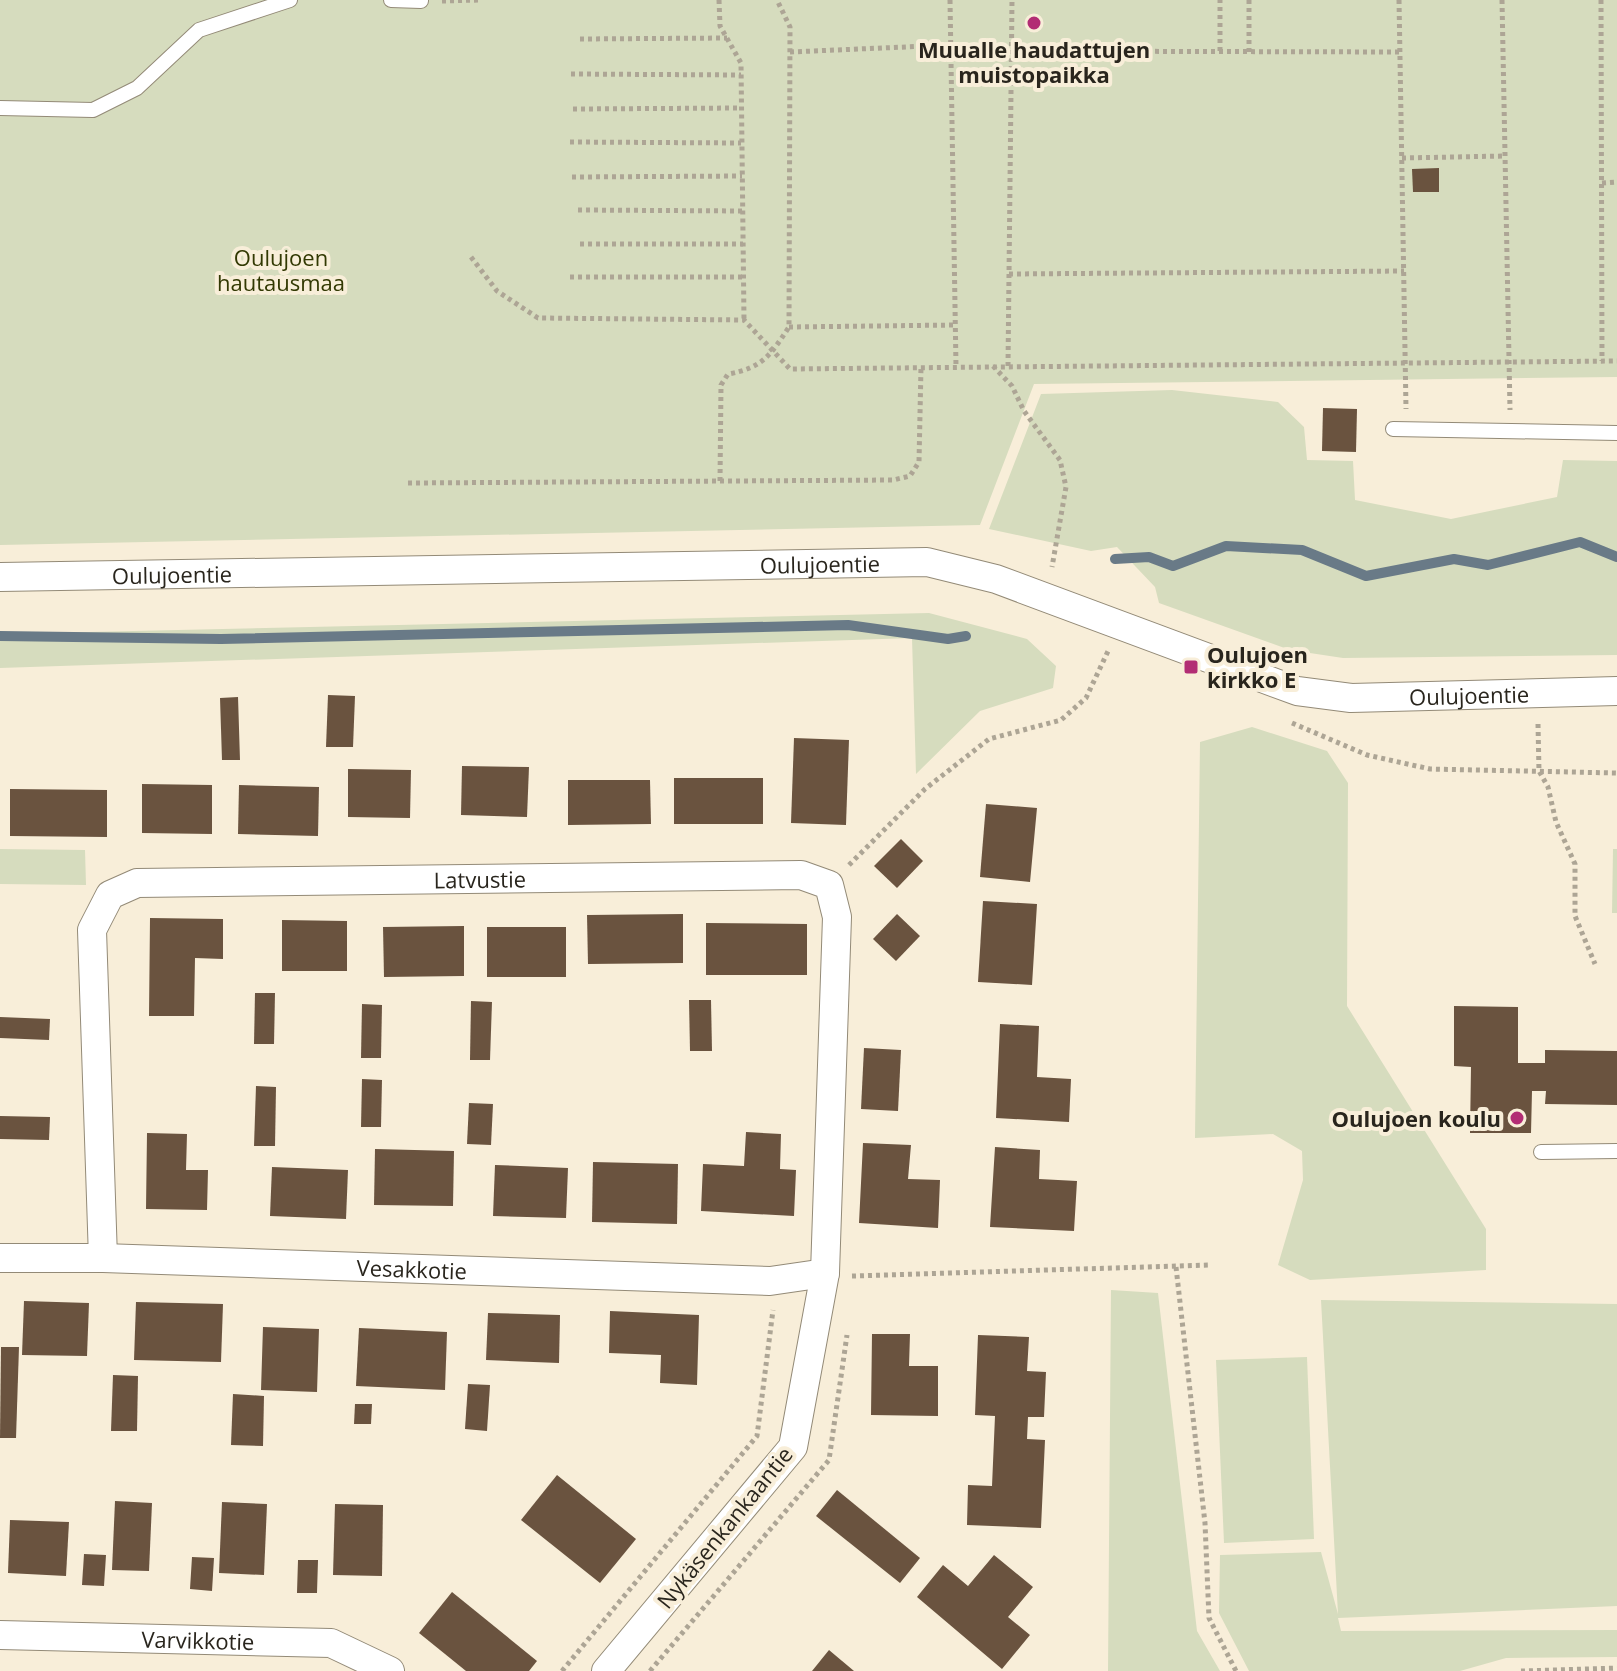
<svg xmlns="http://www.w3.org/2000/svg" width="1617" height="1671" font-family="'Open Sans',sans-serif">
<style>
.green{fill:#d6dcbe}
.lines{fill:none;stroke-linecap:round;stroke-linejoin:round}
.stream{stroke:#697a87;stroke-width:10}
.building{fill:#6a533f}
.lane-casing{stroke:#938a77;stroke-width:16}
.street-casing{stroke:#938a77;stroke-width:30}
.path{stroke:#ada595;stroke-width:5;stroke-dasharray:4 4;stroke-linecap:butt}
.lane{stroke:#fff;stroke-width:14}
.street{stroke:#fff;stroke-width:28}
.poi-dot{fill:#b22d74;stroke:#f8eed9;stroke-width:3}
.labels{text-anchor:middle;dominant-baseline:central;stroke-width:8;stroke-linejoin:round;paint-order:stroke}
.poi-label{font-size:22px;font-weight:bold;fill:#29251d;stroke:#f8eed9}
.park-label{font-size:22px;fill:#323903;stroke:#f8eed9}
.street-label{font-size:22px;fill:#29251d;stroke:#f8eed9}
</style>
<rect width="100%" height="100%" fill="#f8eed9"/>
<g class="green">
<path d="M0,0H1617V377L1034,384L980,525L0,545Z"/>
<path d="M1172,390L1278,402L1304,427L1307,460L1353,461L1355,500L1451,519L1557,497L1563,460L1617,461V655L1343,658L1290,650L1159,603L1155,587L1117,547L1091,551L989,529L1041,394Z"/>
<path d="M929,613L1027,639L1056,666L1053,688L980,711L916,774L912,638L0,668V634Z"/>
<path d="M1252,727L1327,751L1348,783L1347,1006L1486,1229V1270L1310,1280L1278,1265L1303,1180L1302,1151L1273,1134L1195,1138L1200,742Z"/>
<path d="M0,849L85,850L86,885L0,884Z"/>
<path d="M1613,849H1617V913H1612Z"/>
<path d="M1111,1290L1158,1293L1197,1631L1220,1671H1108Z"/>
<path d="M1321,1300L1617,1304V1606L1338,1618L1341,1631L1617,1630V1657L1506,1658L1460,1671H1249L1219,1613L1220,1555L1321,1552L1338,1614Z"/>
<path d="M1307,1357L1314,1539L1224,1543L1216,1360Z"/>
</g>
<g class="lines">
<g class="stream">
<path d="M1115,559L1149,557L1173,566L1226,546L1302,550L1366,576L1454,559L1488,565L1580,542L1617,557"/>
<path d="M0,636L221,639L848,625L948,639L966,636"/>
</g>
</g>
<g class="building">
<path d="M1439,168V192H1413L1412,169Z"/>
<path d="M1323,408L1357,409L1356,452L1322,451Z"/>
<path d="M328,695L355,696L353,747H326Z"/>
<path d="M238,697L240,760H222L220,698Z"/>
<path d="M794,738L849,740L846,825L791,823Z"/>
<path d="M462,766L529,767L527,817L461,815Z"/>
<path d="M348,769L411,770L410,818L348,817Z"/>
<rect x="674" y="778" width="89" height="46"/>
<path d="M568,780H650L651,824L568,825Z"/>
<path d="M142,784L212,785V834L142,833Z"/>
<path d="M239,785L319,787L318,836L238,834Z"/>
<path d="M10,789L107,790V837L10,836Z"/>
<path d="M986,804L1037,808L1030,882L980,877Z"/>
<path d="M901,839L923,861L897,888L874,866Z"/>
<path d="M983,901L1037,904L1032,985L978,982Z"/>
<path d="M683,914V963L588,964L587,915Z"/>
<path d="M897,914L920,936L896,961L873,939Z"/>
<path d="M150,918L223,919V959L195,958L194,1016H149Z"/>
<path d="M282,920L347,921V971H282Z"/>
<path d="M706,923L807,924V975H706Z"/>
<path d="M464,926V976L384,977L383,927Z"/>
<rect x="487" y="927" width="79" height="50"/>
<path d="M255,993H275L274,1044H254Z"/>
<path d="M689,1000H711L712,1051H690Z"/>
<path d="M471,1001L492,1002L490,1060H470Z"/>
<path d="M362,1004L382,1005L381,1058H361Z"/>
<path d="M1454,1006L1518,1007V1063H1545V1050L1617,1051V1105L1545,1104L1546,1091H1532L1531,1133H1470L1471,1067L1454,1066Z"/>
<path d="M0,1017L50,1019L49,1040L0,1038Z"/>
<path d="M1000,1024L1039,1026L1037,1077L1071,1079L1069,1122L996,1118Z"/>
<path d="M864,1048L901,1050L898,1111L861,1109Z"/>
<path d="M362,1079L382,1080L381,1127H361Z"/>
<path d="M256,1086L276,1087L275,1146H254Z"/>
<path d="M469,1103L493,1104L491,1145L467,1144Z"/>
<path d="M0,1116L50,1117L49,1140L0,1139Z"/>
<path d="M746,1132L781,1134L780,1169L796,1170L794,1216L701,1211L703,1164L744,1166Z"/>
<path d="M147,1133L187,1134L186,1170H208L207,1210L146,1209Z"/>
<path d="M863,1143L911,1145L908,1179L940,1180L938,1228L859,1223Z"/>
<path d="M995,1147L1040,1150L1039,1179L1077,1181L1074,1231L990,1227Z"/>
<path d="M375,1149L454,1151L453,1206L374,1205Z"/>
<path d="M593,1162L678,1164L677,1224L592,1222Z"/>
<path d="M495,1165L568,1168L566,1218L493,1216Z"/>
<path d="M272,1167L348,1170L346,1219L270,1216Z"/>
<path d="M24,1301L89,1303L87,1356L22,1355Z"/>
<path d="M136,1302L223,1304L221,1362L134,1360Z"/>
<path d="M610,1311L699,1315L697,1385L660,1383L661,1355L609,1353Z"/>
<path d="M488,1313L560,1315L559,1363L486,1360Z"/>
<path d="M263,1327L319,1329L317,1392L261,1390Z"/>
<path d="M359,1328L447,1332L445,1390L356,1386Z"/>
<path d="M872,1334H910L909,1366H938V1416L871,1415Z"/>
<path d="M978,1335L1029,1337L1027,1371L1046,1372L1044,1417H1028L1027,1439L1045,1440L1041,1528L967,1525L968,1485L992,1486L995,1416L975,1415Z"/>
<path d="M1,1347H19L16,1438H0Z"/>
<path d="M113,1375L138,1376L137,1431H111Z"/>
<path d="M468,1384L490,1385L487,1431L465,1429Z"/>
<path d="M233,1394L264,1396L263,1446L231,1445Z"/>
<path d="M355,1404H372L371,1424H354Z"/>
<path d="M557,1475L636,1539L600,1583L521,1520Z"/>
<path d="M837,1490L920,1558L900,1583L816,1516Z"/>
<path d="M115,1501L152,1503L149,1571L112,1570Z"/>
<path d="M222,1502L267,1504L264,1575L219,1573Z"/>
<path d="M335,1504L383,1505L382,1576L333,1575Z"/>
<path d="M10,1520L69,1522L66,1576L8,1573Z"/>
<path d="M84,1554L106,1555L104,1586L82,1585Z"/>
<path d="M994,1555L1033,1587L1008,1617L1030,1635L1002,1669L917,1597L943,1565L968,1586Z"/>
<path d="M192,1557L214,1558L212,1591L190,1589Z"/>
<path d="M298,1560H318L317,1593H297Z"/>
<path d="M452,1592L537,1661L529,1671H466L419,1633Z"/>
<path d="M829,1650L854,1671H812Z"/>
</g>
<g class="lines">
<g class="lane-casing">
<g id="lane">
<path d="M391,0L421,1"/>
<path d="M0,108L93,110L137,88L199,30L290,0"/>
<path d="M1393,429L1617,433"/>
<path d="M1541,1152L1617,1151"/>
</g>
</g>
<g class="street-casing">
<g id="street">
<path id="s1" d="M0,577L927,562L996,579L1297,691L1351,698L1617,691"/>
<path id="s2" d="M0,1258H103L770,1281L825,1273"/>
<path id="s3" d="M103,1258L92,930L110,895L137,883L801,875L829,885L837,917L825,1273L793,1447L606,1671"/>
<path id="s4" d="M0,1635L331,1643L390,1671"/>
</g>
</g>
<g class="path">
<path d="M719,0L720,26L741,63L744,320"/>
<path d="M950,0L956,367"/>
<path d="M1249,0V52"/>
<path d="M1399,0L1406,409"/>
<path d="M1502,0L1510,410"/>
<path d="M1601,0L1602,361"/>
<path d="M442,1L479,0"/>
<path d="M580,39L727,38"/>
<path d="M1011,51L1400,52"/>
<path d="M1220,51V0"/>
<path d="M790,52L951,45"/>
<path d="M571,74L741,75"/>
<path d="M573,109L741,108"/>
<path d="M570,142L741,143"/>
<path d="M1402,158L1505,156"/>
<path d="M572,177L742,176"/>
<path d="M1602,183L1617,182"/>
<path d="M578,210L743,211"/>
<path d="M580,244H743"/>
<path d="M471,257L497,291L538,318L744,320L790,369L1617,361"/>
<path d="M1009,274L1404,271"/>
<path d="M570,277H744"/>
<path d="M789,327L956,325"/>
<path d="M993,366L1012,386L1024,411L1060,460L1066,487L1052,567"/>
<path d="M1008,366L1012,0"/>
<path d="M720,481L721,385L728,374C762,368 770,356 789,327L790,27L777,0"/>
<path d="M408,483L893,480L910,476L919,462L921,367"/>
<path d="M1292,723L1367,755L1430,769L1617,773"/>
<path d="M1538,724L1539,771L1548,787L1556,822L1575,864V916L1595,964"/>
<path d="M849,865L925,789L989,739L1061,720L1086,698L1109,649"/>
<path d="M1176,1267L1205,1523L1209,1618L1236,1671"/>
<path d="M852,1276L1210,1265"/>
<path d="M562,1671L757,1436L773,1310"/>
<path d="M650,1671L829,1460L847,1335"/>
<path d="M1521,1671L1617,1668"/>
</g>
<use href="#lane" class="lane"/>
<use href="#street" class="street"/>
</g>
<g class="poi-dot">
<circle cx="1034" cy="23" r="8"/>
<rect x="1183" y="659" width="16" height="16" rx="4"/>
<circle cx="1517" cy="1118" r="8"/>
</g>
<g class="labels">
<g class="poi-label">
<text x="1034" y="49">Muualle haudattujen<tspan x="1034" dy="25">muistopaikka</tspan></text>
<text x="1207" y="654" text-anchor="start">Oulujoen<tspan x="1207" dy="25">kirkko E</tspan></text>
<text x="1501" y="1118" text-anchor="end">Oulujoen koulu</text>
</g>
<g class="park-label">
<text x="281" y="257">Oulujoen<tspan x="281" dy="25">hautausmaa</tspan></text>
</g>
<g class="street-label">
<text stroke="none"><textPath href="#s1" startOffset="820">Oulujoentie</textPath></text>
<text stroke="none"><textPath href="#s1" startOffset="172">Oulujoentie</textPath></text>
<text stroke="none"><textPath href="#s1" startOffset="1492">Oulujoentie</textPath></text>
<text stroke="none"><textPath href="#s3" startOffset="740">Latvustie</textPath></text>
<text stroke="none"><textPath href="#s2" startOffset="412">Vesakkotie</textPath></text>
<text transform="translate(724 1527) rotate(-51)">Nykäsenkankaantie</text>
<text stroke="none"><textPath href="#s4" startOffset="198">Varvikkotie</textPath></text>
</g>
</g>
</svg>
